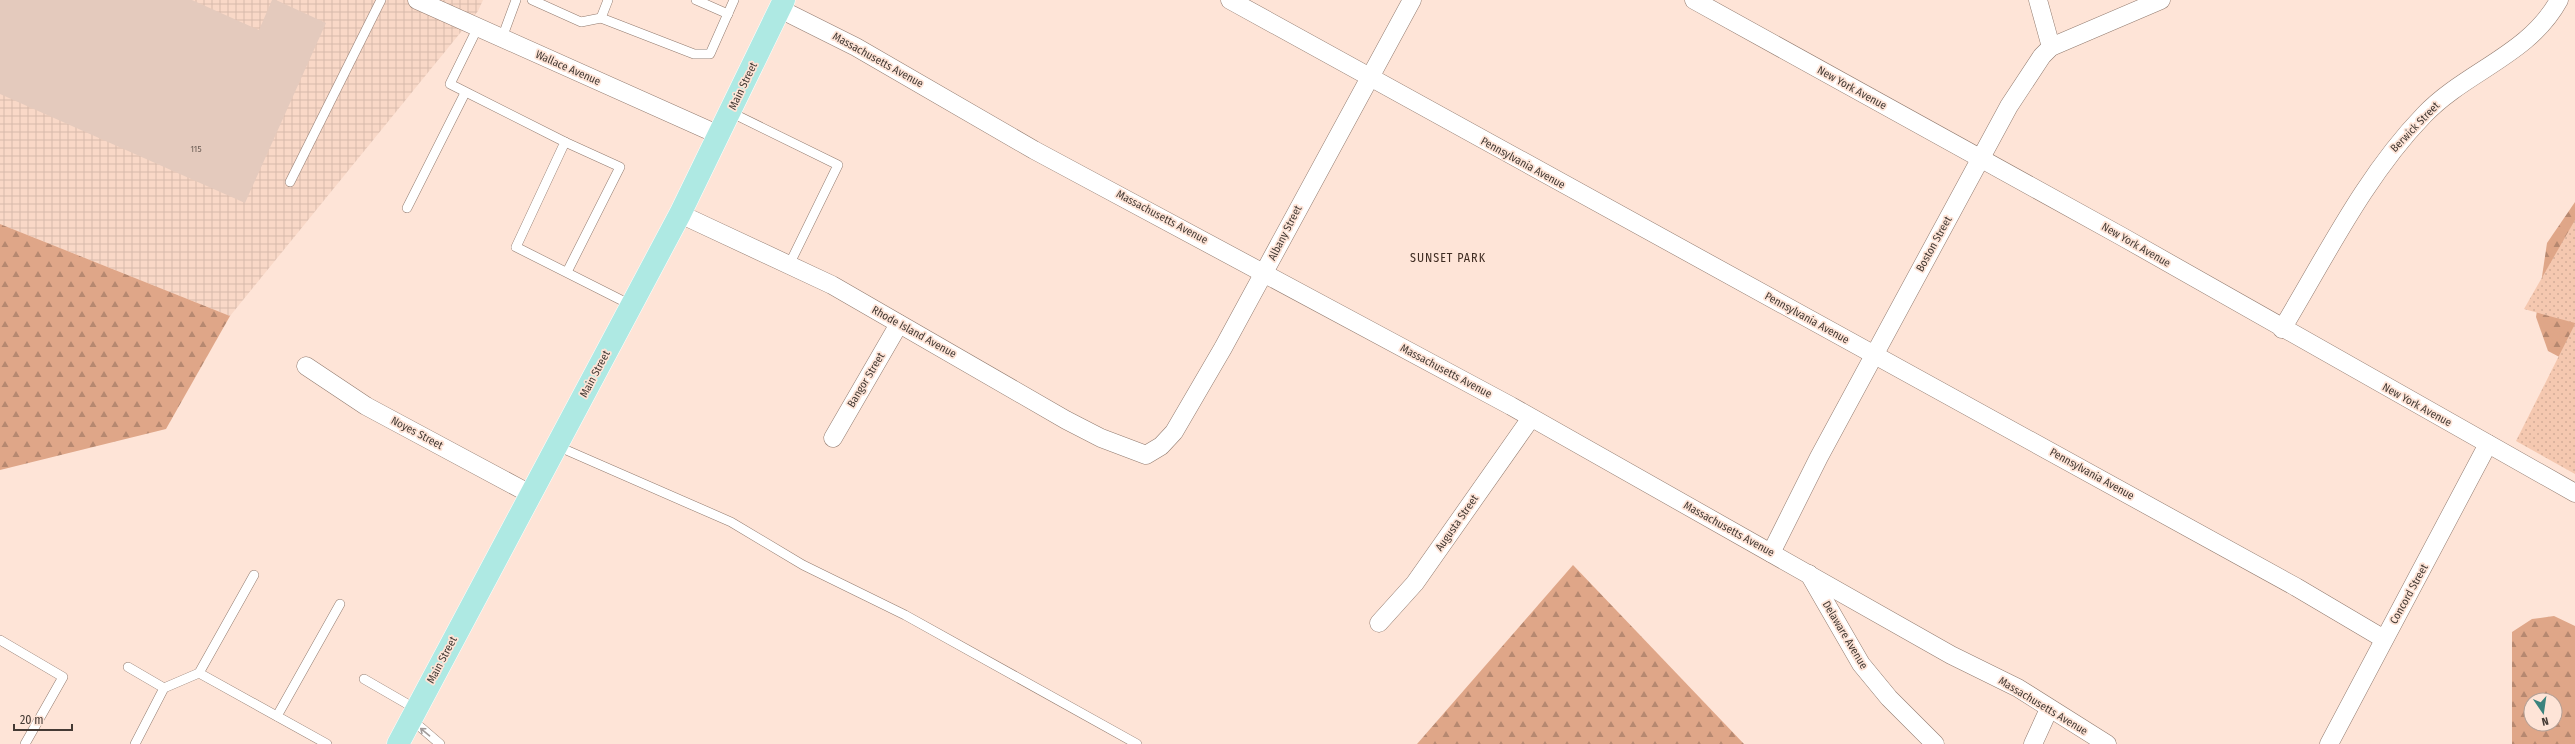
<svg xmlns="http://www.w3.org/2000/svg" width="2575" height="744" font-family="'Fira Sans Condensed',sans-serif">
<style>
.industrial{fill:url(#industrial-grid)}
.forest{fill:url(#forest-firs);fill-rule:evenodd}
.park{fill:url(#park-dots)}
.building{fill:#e4cabd}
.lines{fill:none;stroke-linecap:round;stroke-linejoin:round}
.lane-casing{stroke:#917a6e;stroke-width:10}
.street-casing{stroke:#917a6e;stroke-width:19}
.primary-casing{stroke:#fff;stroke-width:23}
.lane{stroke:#fff;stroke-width:9}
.street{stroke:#fff;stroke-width:18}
.primary{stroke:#aee9e3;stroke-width:22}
.oneway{stroke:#a29c9a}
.labels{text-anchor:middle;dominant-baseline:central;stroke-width:3.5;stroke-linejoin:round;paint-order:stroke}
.number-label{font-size:9px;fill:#6c5e56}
.street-label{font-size:11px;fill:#443a34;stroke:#fee4d7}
.neighbourhood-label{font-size:12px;letter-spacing:1px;fill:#3e2b21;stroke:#fee4d7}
</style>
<defs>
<pattern id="industrial-grid" width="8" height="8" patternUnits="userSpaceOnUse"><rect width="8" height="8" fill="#f9d8c7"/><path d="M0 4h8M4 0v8" fill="none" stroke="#d7baac"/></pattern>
<pattern id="forest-firs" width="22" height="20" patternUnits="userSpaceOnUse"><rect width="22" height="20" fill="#dfa688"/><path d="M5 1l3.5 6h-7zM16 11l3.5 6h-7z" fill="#b68870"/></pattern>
<pattern id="park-dots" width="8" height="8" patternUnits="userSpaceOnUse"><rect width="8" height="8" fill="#f5c8b0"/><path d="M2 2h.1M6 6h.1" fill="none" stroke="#d3ad98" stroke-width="1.8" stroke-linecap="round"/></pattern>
</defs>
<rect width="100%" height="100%" fill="#fee4d7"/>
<path class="industrial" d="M0,0H483L478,11L230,316L0,224Z"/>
<g class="forest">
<path d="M2575,202V360L2567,361L2548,351L2536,317L2547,243Z"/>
<path d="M0,224L230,316L166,429L0,470Z"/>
<path d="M1573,565L1744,744H1417Z"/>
<path d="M2554,616L2575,626V744H2512V632L2532,619ZM2531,700H2555V724H2531Z"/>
</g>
<g class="park">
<path d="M2575,220V323L2524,309Z"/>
<path d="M2575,324V474L2516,441Z"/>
</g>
<path class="building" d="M0,0H192L259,30L272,0H276L326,23L245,203L0,94Z"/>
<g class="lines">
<g class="lane-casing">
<g id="lane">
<path d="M532,0L581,22L601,18L608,0"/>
<path d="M696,0L728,14"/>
<path d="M601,18L694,54H710L734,0"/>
<path d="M478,27L450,84L565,142L516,247L631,305"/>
<path d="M502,38L516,0"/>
<path d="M730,112L838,165L789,265"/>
<path d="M565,142L620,167L567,272"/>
<path d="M290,182L381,0"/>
<path d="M407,208L465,93"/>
<path d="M557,446L731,522L803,565L905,615L1137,744"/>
<path d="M0,640L63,677L25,744"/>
<path d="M128,667L164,688"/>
<path d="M199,673L254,575"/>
<path d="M364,679L416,709"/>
<path d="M277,716L340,604"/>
<path d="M411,719L440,744"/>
<path d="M135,744L164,688L199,673L327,744"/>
</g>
</g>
<g class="street-casing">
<g id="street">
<path d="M417,0L719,135"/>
<path d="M1230,0L2296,587L2384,639"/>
<path d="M1694,0L2121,236L2575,493"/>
<path d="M2038,0L2051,47"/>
<path d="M780,9L856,47L1034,150L1511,406L1951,655L2018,688L2107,744"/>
<path d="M680,214L832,285L1066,420L1101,438L1146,455L1161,446L1174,432L1223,348L1412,0"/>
<path d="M2282,329C2326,256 2365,176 2424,115C2466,71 2529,55 2559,0"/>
<path d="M306,366L366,406L532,495"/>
<path d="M833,438L899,324"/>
<path d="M1771,553L1819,457L2009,106L2042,56L2051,47L2161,0"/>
<path d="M1809,574L1861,664L1889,698L1935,744"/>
<path d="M1379,623L1415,583L1531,418"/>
<path d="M2033,744L2049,709"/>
<path d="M2329,744L2488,444"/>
</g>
</g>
<g class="primary-casing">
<path id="primary" d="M398,744L680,214L784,0"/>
</g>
<use href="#lane" class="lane"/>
<use href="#street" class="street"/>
<use href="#primary" class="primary"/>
</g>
<defs><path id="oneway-shaft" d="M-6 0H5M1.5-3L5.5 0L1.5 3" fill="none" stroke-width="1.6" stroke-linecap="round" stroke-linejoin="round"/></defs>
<use class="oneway" href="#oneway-shaft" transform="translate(425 732) rotate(-140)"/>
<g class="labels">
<g class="number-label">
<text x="196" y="149">115</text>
</g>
<g class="street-label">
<text transform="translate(878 60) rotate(29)">Massachusetts Avenue</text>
<text transform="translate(568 68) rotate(24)">Wallace Avenue</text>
<text transform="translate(743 86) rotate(-64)">Main Street</text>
<text transform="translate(1852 88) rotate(29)">New York Avenue</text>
<text transform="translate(2415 127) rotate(-46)">Berwick Street</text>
<text transform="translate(1523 163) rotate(29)">Pennsylvania Avenue</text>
<text transform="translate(1162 217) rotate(28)">Massachusetts Avenue</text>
<text transform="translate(1285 233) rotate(-63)">Albany Street</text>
<text transform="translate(1934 244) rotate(-61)">Boston Street</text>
<text transform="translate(2136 245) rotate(30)">New York Avenue</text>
<text transform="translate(1807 318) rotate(29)">Pennsylvania Avenue</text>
<text transform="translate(914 332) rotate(29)">Rhode Island Avenue</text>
<text transform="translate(1446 371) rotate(28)">Massachusetts Avenue</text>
<text transform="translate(595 374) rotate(-62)">Main Street</text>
<text transform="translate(866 380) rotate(-59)">Bangor Street</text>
<text transform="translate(2417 405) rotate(29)">New York Avenue</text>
<text transform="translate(417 433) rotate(28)">Noyes Street</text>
<text transform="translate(2092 474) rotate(29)">Pennsylvania Avenue</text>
<text transform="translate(1457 523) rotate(-55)">Augusta Street</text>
<text transform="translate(1729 529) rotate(29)">Massachusetts Avenue</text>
<text transform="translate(2409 594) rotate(-61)">Concord Street</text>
<text transform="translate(1845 635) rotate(59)">Delaware Avenue</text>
<text transform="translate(442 660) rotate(-62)">Main Street</text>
<text transform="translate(2043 706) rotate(31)">Massachusetts Avenue</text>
</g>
<g class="neighbourhood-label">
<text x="1448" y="258">SUNSET PARK</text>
</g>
</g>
<g transform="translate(2543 712) rotate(167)"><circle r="19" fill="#fee4d7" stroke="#b4a096"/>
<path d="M0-3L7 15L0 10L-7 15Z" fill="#3c837d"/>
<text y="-6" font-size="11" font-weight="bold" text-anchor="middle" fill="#443a34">N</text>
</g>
<path d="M14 724v6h58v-6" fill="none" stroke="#443a34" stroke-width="2"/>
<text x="20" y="724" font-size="12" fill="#443a34" stroke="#fee4d7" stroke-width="3" paint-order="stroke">20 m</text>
</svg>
